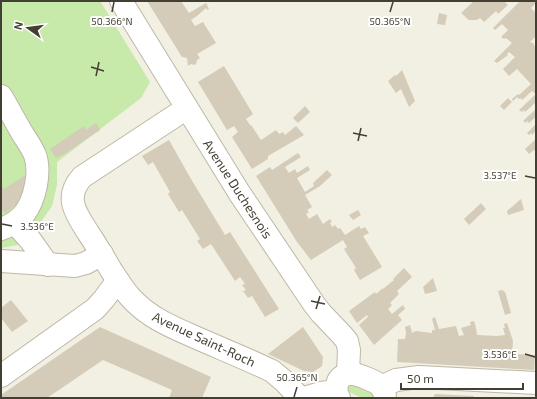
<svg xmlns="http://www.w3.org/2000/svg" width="537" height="399" font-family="'Exo 2',sans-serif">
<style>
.green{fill:#c7e9aa}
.building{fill:#d4ccb8}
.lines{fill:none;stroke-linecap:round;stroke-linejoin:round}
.minor-casing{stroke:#beb8a6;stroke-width:24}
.minor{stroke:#fff;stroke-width:22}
.ticks{fill:none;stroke:#443f33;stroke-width:1.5}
.labels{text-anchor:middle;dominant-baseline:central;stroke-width:4;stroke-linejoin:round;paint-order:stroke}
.street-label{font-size:13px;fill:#443f33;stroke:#fff}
.ticks-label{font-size:10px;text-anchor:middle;fill:#443f33;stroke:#fff;stroke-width:4;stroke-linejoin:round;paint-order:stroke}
</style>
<rect width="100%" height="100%" fill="#f2efe3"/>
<g class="green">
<path d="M1,1H100L150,82L141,98L57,162V185L52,206L38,226L17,245L1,248Z"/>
<path d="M350,385H352L372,393L374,395V398H362L349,392L347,390V387Z"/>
</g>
<g class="building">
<path d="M147,1H181L189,13L206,3L209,9L207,10L206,8L197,16L191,20L195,26L203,22L216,43L197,54L200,58L197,60L196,64L194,65L191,64L188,66L187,58L182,57Z"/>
<path d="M474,1H504L508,5L498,14L496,11L484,22L480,18L477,20H469L461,13Z"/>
<path d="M520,1H534L535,4L531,8L536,13V20L535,21L536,22V36L530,42L533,43L536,48V51L535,52L536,53V104L535,103L525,112L524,110L522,112L519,110L536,94L532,91L522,100L521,98L519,99L517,97L513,101L512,99L518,94L519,95L531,84L517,69L509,76L503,69L515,57L509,52L507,54L508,55L497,63L494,61L512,43L506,38L504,39L501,37L508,30L502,24L495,30L493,28Z"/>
<path d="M439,13L447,15L445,25L437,24Z"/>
<path d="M224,66L253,114L246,119L250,125H251L261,140L276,130L279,134L283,132L285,135L296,126L304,135L268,156V159L252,169L232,137L238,132L234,126L227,130L198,82Z"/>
<path d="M402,70L415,101L409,107L401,89L396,93L388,81L395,75L396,76Z"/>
<path d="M508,98L512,102L504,110L500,106Z"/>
<path d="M305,106L310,112L298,123L293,118Z"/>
<path d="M536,109V117L529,123L527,121L526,123L523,121Z"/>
<path d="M96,123L100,130L66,153L56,158L50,149L84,126L86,130Z"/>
<path d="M536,124V131L532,135L531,133L529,135L527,133Z"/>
<path d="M536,139V152L534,150L529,154L525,149Z"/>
<path d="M169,140L191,179L225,235L230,232L279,309L265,317L252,296L248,298L243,291L246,290L242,285L245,284L240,277L235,281L211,244L203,249L197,241L200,239L182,210L179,212L168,194L170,192L153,162L148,165L142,156Z"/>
<path d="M298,153L301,157L285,167L289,173L295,169L297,173L308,166L310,170L297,178L305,192L314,186L313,183L327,170L332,175L320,186L305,195L312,207L307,210L309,212L306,214L309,219L317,214L323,224L330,219L332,222L330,223L332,227L335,225L338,229L340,228L345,235L359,226L361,229L365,227L369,233L363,236L382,267L360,280L354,270L356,268L344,249L347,247L343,240L311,260L297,242L256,176L270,167L272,170Z"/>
<path d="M24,176L29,181L26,193L18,198L21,201L5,213L1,209V185L4,189Z"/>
<path d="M521,199L524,210L508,215L507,211Z"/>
<path d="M481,203L486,209L469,225L464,219Z"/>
<path d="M358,210L361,215L353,220L349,215Z"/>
<path d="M404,268L412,277L397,291L399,294L390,303L392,305L388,309L392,314L403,305L405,309L398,315L402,320L374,345L359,325L368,317L367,315L357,323L349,311L375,292L376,294L383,288V289L394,280L393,279Z"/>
<path d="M433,278L437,291L425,294L423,287Z"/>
<path d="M502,290L505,292L506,295L511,313L505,315L498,291Z"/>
<path d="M11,300L28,321L12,332L1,318V308Z"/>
<path d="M435,317L439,329L456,326L459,336L464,335L461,328L471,325L470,322L474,321L476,328L477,335L497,336L505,335L503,328H505L504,324L507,323L513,341L512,354L535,355L534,370L397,362L398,339H405L406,333L405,327L410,325L412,333L416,331L432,333V330H435L432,319Z"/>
<path d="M100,327L211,377L202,398H169L172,390L103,360L47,398H3L1,395Z"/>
<path d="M303,327L323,357L322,366L313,372L304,371L268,354Z"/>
<path d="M435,394L474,396L473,398H433Z"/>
</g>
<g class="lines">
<g class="minor-casing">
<g id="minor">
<path d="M121,1L240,194L314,304L321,313L342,335L347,341L349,350L348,374"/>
<path d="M1,96C9,109 16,123 24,136C28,142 32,148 35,155C41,172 35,200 24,214C18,221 10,226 1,229"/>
<path d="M187,108L82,177C63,198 77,215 89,234C97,246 104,258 111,270C117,279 123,289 130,297C149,318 172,327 197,338C222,349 247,359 272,371L284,381L300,398"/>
<path d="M15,223L31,241L48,265"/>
<path d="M1,261L75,266L86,263L102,254"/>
<path d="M1,376L95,309L104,299L115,284L118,281"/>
<path d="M381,387L396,380L419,377L536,383"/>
<path d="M304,398L321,393L336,391"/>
<path d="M339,398C333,387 338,373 352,374C358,374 377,382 381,386C384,390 385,394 385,398"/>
</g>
</g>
<use href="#minor" class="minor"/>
</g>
<path class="ticks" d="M112,12L114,2M390,12L393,2M91,67L104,71M96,76L99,62M353,133L367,136M358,141L361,128M525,176L535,178M2,224L12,226M311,301L325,304M316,309L320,296M525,354L535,357M294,397L297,387"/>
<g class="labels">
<g class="street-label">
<text transform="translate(238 189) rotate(57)">Avenue Duchesnois</text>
<text transform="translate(204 339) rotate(25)">Avenue Saint-Roch</text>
</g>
</g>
<g class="ticks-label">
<text x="112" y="25">50.366°N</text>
<text x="390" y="25">50.365°N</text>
<text x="500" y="179">3.537°E</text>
<text x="37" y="230">3.536°E</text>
<text x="500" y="358">3.536°E</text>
<text x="297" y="381">50.365°N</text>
</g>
<rect width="537" height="399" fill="none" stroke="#443f33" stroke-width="4"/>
<g transform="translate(28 28) rotate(284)" stroke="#ffffff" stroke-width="3" paint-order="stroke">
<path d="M0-3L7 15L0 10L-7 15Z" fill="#443f33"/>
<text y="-6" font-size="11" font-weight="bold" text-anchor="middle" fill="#443f33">N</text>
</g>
<path d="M401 383v6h122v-6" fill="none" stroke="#443f33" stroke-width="2"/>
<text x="407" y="383" font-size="12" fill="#443f33" stroke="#ffffff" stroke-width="3" paint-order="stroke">50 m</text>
</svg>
